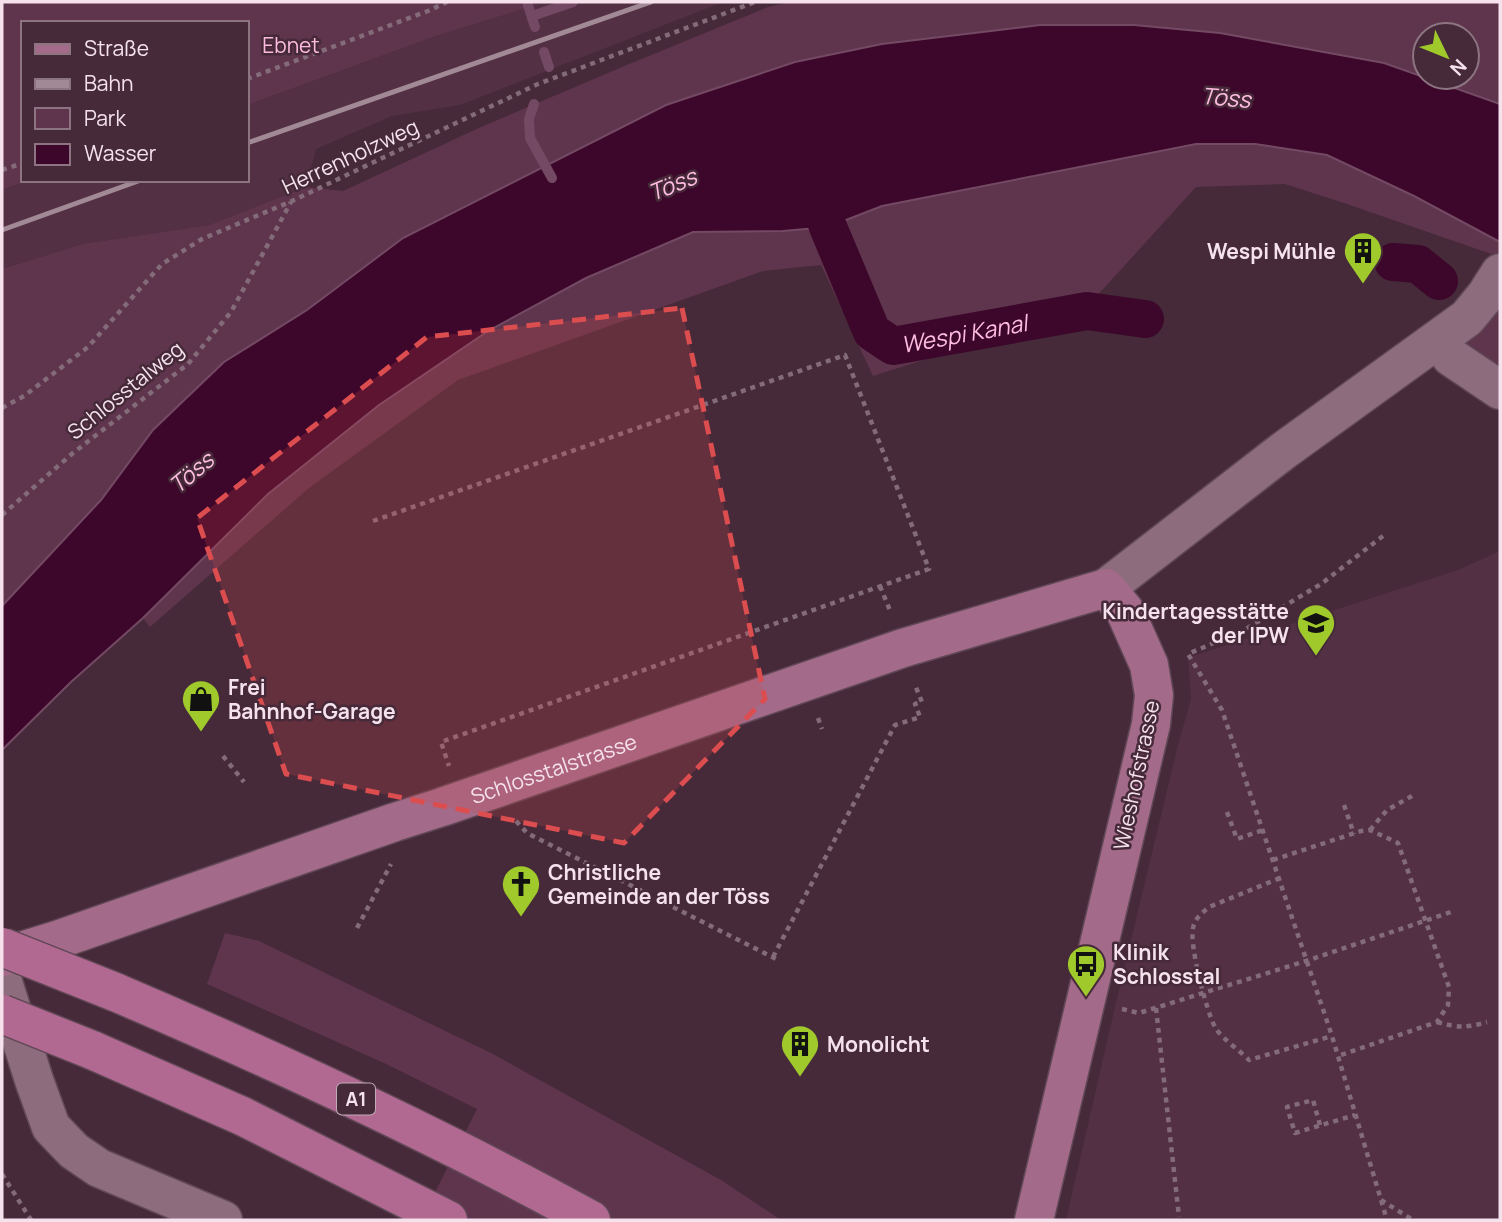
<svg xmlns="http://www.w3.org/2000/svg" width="1502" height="1222" font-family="Manrope,sans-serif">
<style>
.built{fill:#533043}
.green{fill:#5f354d;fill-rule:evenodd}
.water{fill:#3c072a;stroke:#744964;stroke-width:2}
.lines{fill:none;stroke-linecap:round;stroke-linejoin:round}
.stream{stroke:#744964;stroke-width:10}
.canal{stroke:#3c072a;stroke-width:38}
.minor-casing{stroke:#604755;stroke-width:41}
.major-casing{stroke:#604755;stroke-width:41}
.highway-casing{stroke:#604755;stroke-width:41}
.path{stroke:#846b79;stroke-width:4.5;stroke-dasharray:5 5;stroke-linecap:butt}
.minor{stroke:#8d6c7d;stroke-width:38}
.major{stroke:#a36a89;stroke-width:38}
.highway{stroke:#b16891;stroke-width:38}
.rail{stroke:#a18a96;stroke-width:5}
.highway-bridge-casing{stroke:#604755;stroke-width:41;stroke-linecap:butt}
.highway-bridge{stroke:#b16891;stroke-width:38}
.marked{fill:#dc4d4f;fill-opacity:0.2;stroke:#dc4d4f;stroke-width:5;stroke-dasharray:14 9;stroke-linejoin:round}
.labels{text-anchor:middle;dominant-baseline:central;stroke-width:5;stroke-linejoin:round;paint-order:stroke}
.shield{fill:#462a39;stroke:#c0abb6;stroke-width:2}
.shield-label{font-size:19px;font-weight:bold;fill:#f5e2ec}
.park-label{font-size:21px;fill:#fcbbde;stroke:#462a39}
.street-label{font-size:21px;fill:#f5e2ec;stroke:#462a39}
.poi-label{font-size:21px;font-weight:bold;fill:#f5e2ec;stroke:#462a39;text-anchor:start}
.water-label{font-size:23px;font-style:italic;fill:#febde0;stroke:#462a39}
</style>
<rect width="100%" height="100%" fill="#462a39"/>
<g class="built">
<path d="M546,2H723L460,105L392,116L316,149L306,187L209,225L82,244L2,269V190L30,180H247V105L436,36Z"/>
<path d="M1500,551V1220H1066L1115,1007L1178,745L1191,699L1188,654L1193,656L1458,570Z"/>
</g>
<g class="green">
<path d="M2,2H546L436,36L247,105V23H23V180H30L2,190Z"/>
<path d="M790,2H1500V104L1384,63L1220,33L1134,25H1040L882,44L795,62L666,105L403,238L307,310L224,362L153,430L101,500L2,606V269L82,244L209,225L306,187L343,191L481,127L622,67L768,7ZM1425,35H1467V77H1425Z"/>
<path d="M1196,144H1255L1327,155L1414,196L1500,242V257L1344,203L1285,184L1196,187L1086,308L873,376L821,265L763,271L458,380L309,488L150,627L143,618L268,494L379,405L488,331L586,278L693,232L783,231L828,227L882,206Z"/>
<path d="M1500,271V390L1451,357Z"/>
<path d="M225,933L259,941L491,1053L721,1180L781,1220H421L477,1109L384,1063L207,984Z"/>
</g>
<path class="water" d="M1040,25H1134L1220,33L1384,63L1500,104V242L1414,196L1327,155L1255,144H1196L882,206L828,227L783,231L693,232L586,278L488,331L379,405L268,494L143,618L71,682L2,750V606L101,500L153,430L224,362L307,310L403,238L666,105L795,62L882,44Z"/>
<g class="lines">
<g class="stream">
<path d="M527,2L532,18"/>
<path d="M535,27L532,18L535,15L573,2"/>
<path d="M544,52L549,67"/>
<path d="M534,104L529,119L530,138L552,178"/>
</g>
<g class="canal">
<path id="s1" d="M811,177L828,227L872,332L893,346L1087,311L1145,319"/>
<path d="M1393,262L1418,264L1439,281"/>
</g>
<g class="minor-casing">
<g id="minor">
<path d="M1438,340L1451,357L1500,390"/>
<path d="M1106,588L1283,451L1467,318L1486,295L1500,273"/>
<path d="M2,979L34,1080L51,1127L74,1151L99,1168L223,1220"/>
</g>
</g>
<g class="major-casing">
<g id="major">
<path id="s2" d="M2,957L57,940L395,822L442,807L903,648L1106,588L1125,611L1149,665L1154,695L1151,724L1034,1220"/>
</g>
</g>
<g class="highway-casing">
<g id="highway">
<path d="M115,992C277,1061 437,1135 591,1220"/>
<path d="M92,1050L242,1116L448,1220"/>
</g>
</g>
<g class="path">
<path d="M247,79L428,11L447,2"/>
<path d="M2,170L23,163"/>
<path d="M2,408L24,396L88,347L162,264L202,239L292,201L538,84L755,2"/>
<path d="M2,515L73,453L188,364L231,312L291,202"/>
<path d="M373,521L845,355L929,569L441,742L449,766"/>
<path d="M1383,536L1321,584L1246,629L1188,654L1222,710L1332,1036L1387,1220"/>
<path d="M880,586L891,613"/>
<path d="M818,718L822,729"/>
<path d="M223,756L244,782"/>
<path d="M1344,805L1354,834"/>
<path d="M1227,812L1237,839L1263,830"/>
<path d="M516,821L527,833L776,959"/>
<path d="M1370,830L1387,810L1412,796"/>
<path d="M1273,860L1361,831L1370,830L1398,843L1449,987L1448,1005L1437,1022L1338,1056"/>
<path d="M1280,878L1209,907C1202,913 1195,918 1193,928C1189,945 1207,1014 1216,1029C1223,1039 1240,1051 1249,1060L1332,1036"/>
<path d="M357,928L391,864"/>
<path d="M773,957L895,725L920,717L915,704L922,702L915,685"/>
<path d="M1156,1008L1179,1217"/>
<path d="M1122,1009L1139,1013L1306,961L1451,912"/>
<path d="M1437,1022C1459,1028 1466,1028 1487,1022"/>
<path d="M1320,1125L1313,1100L1287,1107L1295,1133L1355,1115"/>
<path d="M2,1174L31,1220"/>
<path d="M1381,1200L1413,1220"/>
</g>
<use href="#minor" class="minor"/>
<use href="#major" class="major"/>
<use href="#highway" class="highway"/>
<g class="rail">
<path d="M247,143L651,2"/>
<path d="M2,230L141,180"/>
</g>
<g class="highway-bridge-casing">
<g id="highway-bridge">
<path d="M2,947L115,992"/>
<path d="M2,1014L92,1050"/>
</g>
</g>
<use href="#highway-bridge" class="highway-bridge"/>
</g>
<path class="marked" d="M682,308L765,699L624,843L286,774L197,518L427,337Z"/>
<defs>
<g id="building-pin" transform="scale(2.0125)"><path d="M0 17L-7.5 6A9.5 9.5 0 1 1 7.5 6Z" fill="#a0c92b" stroke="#462a39"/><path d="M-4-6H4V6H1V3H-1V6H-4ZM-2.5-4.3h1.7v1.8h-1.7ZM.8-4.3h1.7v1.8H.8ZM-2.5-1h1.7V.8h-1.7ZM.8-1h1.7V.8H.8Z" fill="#111"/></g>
<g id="school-pin" transform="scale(2.0125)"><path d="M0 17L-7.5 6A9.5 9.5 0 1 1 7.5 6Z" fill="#a0c92b" stroke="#462a39"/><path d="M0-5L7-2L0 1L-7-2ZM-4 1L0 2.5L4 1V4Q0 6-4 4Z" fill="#111"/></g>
<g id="shop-pin" transform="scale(2.0125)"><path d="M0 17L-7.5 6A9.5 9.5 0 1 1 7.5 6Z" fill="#a0c92b" stroke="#462a39"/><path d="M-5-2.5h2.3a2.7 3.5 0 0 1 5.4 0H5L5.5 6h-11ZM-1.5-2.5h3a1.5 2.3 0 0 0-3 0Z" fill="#111"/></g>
<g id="church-pin" transform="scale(2.0125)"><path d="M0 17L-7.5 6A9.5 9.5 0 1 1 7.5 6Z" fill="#a0c92b" stroke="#462a39"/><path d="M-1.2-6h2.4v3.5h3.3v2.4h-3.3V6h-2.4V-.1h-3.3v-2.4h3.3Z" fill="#111"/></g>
<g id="bus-pin" transform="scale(2.0125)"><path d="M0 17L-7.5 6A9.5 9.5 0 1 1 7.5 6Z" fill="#a0c92b" stroke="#462a39"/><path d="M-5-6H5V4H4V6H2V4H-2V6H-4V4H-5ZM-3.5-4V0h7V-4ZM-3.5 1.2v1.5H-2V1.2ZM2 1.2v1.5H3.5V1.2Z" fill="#111"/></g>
</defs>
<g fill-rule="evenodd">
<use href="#building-pin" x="1363" y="251"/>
<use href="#school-pin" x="1316" y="623"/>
<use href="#shop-pin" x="201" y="699"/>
<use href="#church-pin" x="521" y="884"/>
<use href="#bus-pin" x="1086" y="964"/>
<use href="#building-pin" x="800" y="1044"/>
</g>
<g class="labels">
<rect class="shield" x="337" y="1083.5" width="38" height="31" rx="5"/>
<g class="shield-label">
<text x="356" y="1099">A1</text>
</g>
<g class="park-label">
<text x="291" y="45">Ebnet</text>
</g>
<g class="street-label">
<text transform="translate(350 156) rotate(-25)">Herrenholzweg</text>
<text transform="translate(125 390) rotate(-39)">Schlosstalweg</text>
<text stroke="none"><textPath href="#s2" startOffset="583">Schlosstalstrasse</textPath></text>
<text transform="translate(1136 775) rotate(-78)">Wieshofstrasse</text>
</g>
<g class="poi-label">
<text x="1336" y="251" text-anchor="end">Wespi Mühle</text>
<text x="1289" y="611" text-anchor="end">Kindertagesstätte<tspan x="1289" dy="24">der IPW</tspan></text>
<text x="228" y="687">Frei<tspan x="228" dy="24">Bahnhof-Garage</tspan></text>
<text x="548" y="872">Christliche<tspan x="548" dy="24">Gemeinde an der Töss</tspan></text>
<text x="1113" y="952">Klinik<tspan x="1113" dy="24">Schlosstal</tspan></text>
<text x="827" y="1044">Monolicht</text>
</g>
<g class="water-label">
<text transform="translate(1226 97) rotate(5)">Töss</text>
<text transform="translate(672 184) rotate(-22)">Töss</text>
<text stroke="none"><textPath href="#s1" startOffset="264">Wespi Kanal</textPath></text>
<text transform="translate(191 472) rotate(-40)">Töss</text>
</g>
</g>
<rect width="1502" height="1222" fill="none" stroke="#f5e2ec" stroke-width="7"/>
<rect x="21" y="21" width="228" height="161" fill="#462a39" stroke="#8c7481" stroke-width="2"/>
<rect x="35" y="44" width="35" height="10" fill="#a36a89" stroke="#8c7481" stroke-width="2"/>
<text x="84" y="56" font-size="21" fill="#f5e2ec">Straße</text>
<rect x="35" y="79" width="35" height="10" fill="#a18a96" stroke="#8c7481" stroke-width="2"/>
<text x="84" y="91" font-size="21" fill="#f5e2ec">Bahn</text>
<rect x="35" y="108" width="35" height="21" fill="#5f354d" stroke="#8c7481" stroke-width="2"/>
<text x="84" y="126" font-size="21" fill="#f5e2ec">Park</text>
<rect x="35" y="144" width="35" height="21" fill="#3c072a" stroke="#8c7481" stroke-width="2"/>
<text x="84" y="161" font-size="21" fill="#f5e2ec">Wasser</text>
<g transform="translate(1446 56) rotate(133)"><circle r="33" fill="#462a39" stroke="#8c7481" stroke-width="2"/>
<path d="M0-5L12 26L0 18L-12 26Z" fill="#a0c92b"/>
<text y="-10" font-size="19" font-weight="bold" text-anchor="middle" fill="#f5e2ec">N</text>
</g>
</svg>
